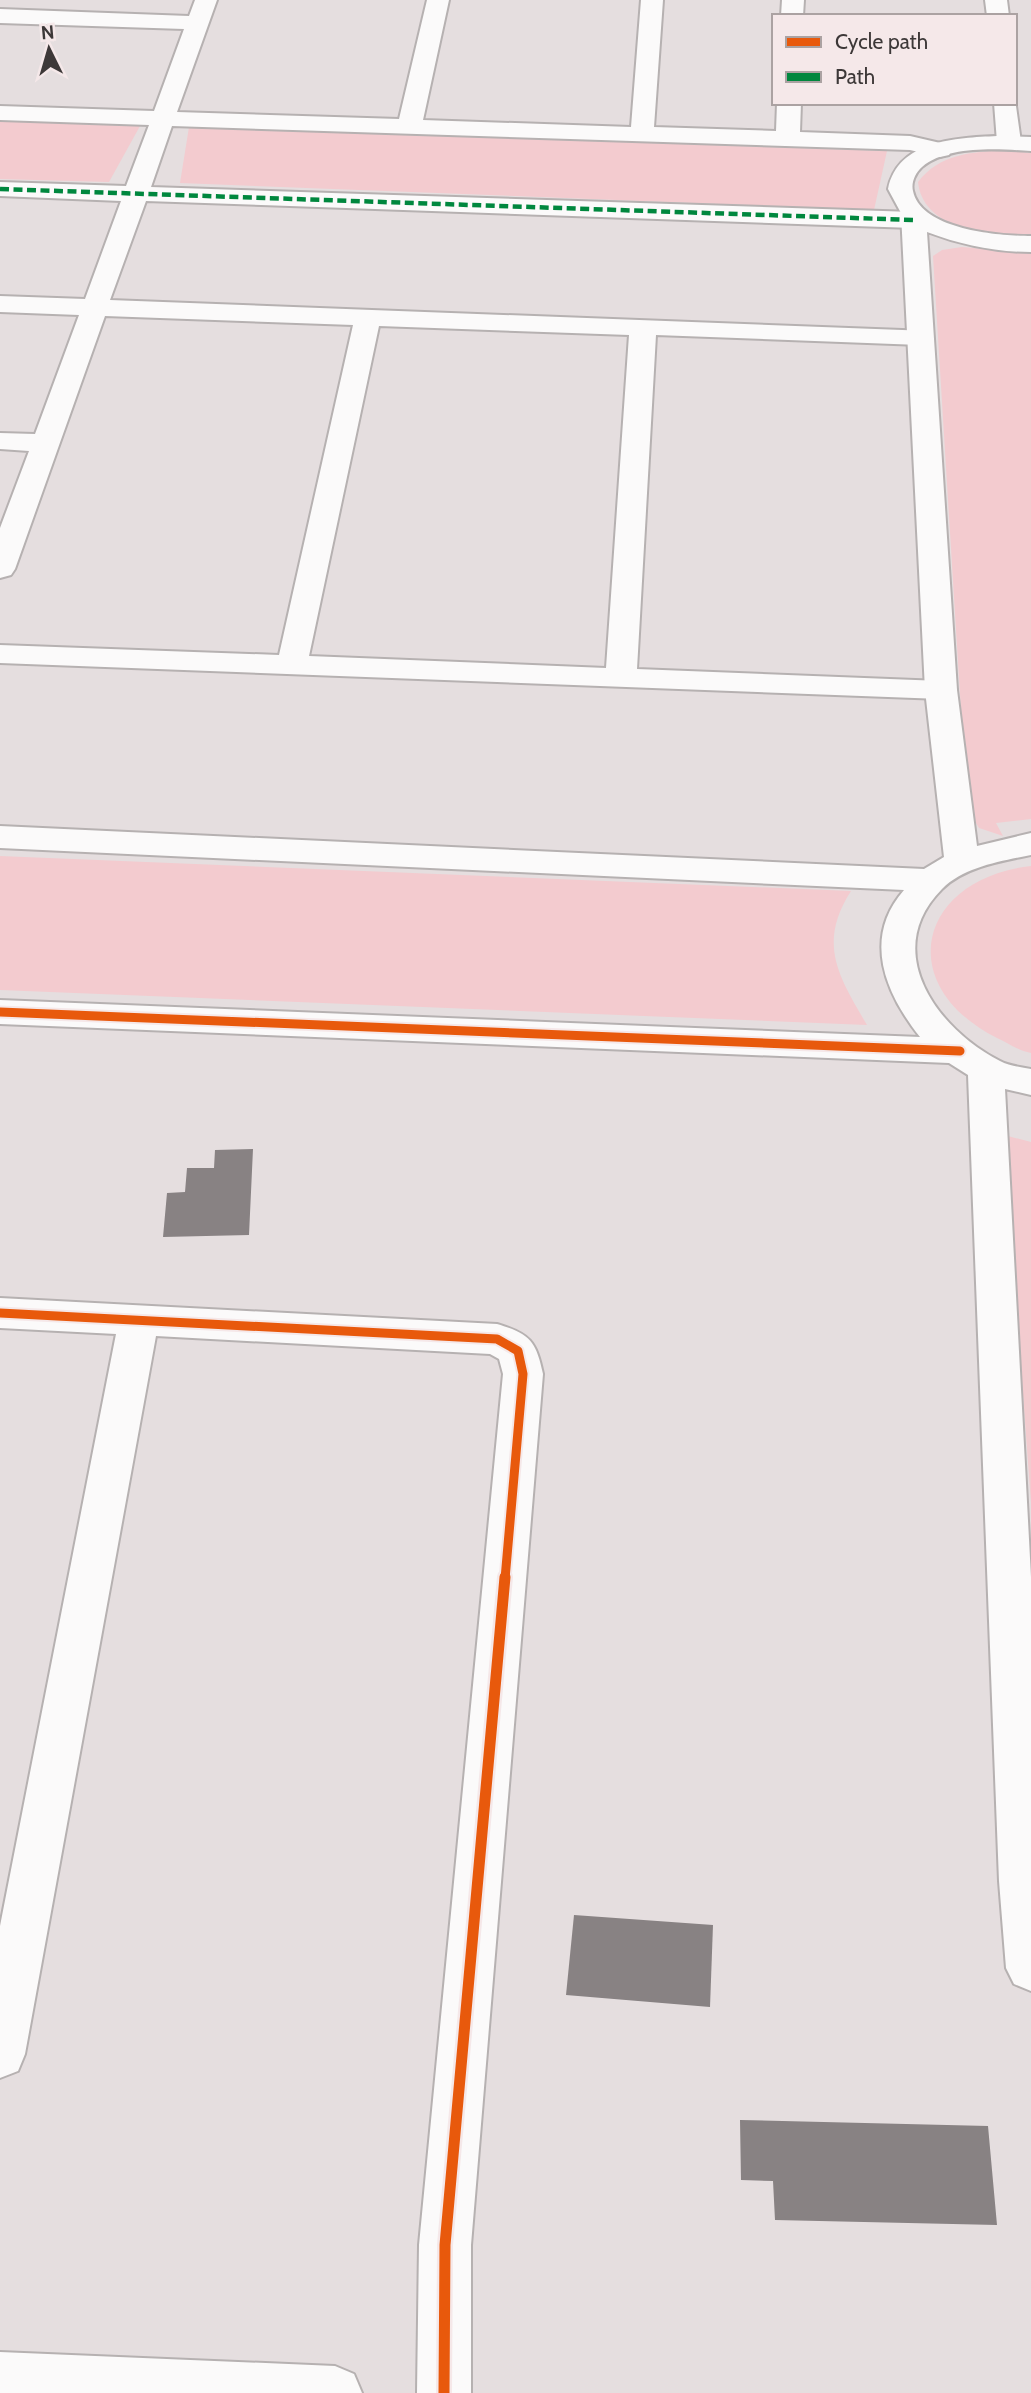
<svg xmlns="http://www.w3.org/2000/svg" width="1031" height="2393" font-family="Cabin,sans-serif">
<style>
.green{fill:#f3cbcf}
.building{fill:#888283}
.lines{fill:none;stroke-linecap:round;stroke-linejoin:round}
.street-casing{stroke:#b6b1b1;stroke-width:4}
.secondary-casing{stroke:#b6b1b1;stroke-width:4}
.street{fill:#fbfafa;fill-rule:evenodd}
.secondary{fill:#fbfafa;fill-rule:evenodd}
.quiet{stroke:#00873e;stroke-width:4.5;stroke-dasharray:9 4.5;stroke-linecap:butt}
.cycleway-far1-casing{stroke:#f5e8e9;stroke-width:13}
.cycleway-casing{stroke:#f5e8e9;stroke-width:16}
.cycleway-far1{stroke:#e8590c;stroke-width:9}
.cycleway{stroke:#e8590c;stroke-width:11}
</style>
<rect width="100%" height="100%" fill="#e5dedf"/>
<g class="green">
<path d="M0,121L140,126L109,182L0,179Z"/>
<path d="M189,127L887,151L874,210L180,183Z"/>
<path d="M1005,150L1031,153V236C992,236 923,231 918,182C939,154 972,152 1005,150Z"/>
<path d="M962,247L1031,253V819L996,823L1003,836L979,828L967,808L933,256L942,250Z"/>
<path d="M0,856L851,891C817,944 839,977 867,1025L0,990Z"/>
<path d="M1031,866V1053C1019,1051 1008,1043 997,1038C892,985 918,879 1031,866Z"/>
<path d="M1004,1135L1031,1142V1503Z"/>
</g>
<g class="building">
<path d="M253,1149L249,1235L163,1237L167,1193L185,1192L187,1168H214L215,1150Z"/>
<path d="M574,1915L713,1925L710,2007L566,1995Z"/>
<path d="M740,2120L988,2126L997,2225L775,2220L773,2181L741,2180Z"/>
</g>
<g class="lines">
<g class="street-casing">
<g id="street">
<path d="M195,0H217L177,112L399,119L427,0H449L423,120L631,127L641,0H663L654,127L776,131L777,103H801L800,132L910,136L949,145L952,150L949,155L940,157L910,150L172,126L151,187L913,212L922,215L926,220L922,225L913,228L146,201L110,300L929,331L933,337L929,343L920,345L656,335L637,669L941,681L952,683L957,690L952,697L941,699L0,663V645L279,655L353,325L105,316L15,569L11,575L0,578V528L29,451L0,449V433L35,434L79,315L0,312V296L85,299L121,201L0,196V182L126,186L149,125L0,120V106L154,111L184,29L0,23V9L189,16ZM379,326L629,335L606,668L309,656Z"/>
<path d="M782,0H804L803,16H781Z"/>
<path d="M985,0H1007L1009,16H987Z"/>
<path d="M1015,99L1021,142L1017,147H1001L997,142L994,103H1015Z"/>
<path d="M0,1298L497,1324C530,1334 536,1341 543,1374L471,2245V2393H417L419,2245L503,1374L499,1359L490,1354L156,1336L25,2054L18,2071L0,2078V1926L116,1334L0,1328Z"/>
<path d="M0,2352L335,2366L354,2374L362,2393H0Z"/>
</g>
</g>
<g class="secondary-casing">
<path id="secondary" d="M997,136L1031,137V151C999,149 948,145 922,167C915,173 911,183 913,191C921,230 1000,236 1031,236V252C995,252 961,245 927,232L957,690L977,846L1031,833V855C1001,861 964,867 942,889C880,951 937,1029 1000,1061C1009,1066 1021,1067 1031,1069V1095L1005,1089L1031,1577V1991L1014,1984L1006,1968L999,1881L968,1075L949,1063L0,1024V1000L920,1037C885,993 862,938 904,890L0,848V826L924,869L944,857L925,690L901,213L888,189C898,140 956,138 997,136Z"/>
</g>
<use href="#street" class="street"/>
<use href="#secondary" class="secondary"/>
<path class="quiet" d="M0,189L913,220"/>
<g class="cycleway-far1-casing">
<g id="cycleway-far1">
<path d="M0,1012L960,1051"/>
<path d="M0,1313L497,1339L518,1351L523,1374L505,1579"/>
</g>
</g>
<g class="cycleway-casing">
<path id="cycleway" d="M444,2393L445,2245L505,1577"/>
</g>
<use href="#cycleway-far1" class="cycleway-far1"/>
<use href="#cycleway" class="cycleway"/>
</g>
<rect x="772" y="14" width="245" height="91" fill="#f5e8e9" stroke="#aba2a2" stroke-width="2"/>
<rect x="786" y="37" width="35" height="10" fill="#e8590c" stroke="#aba2a2" stroke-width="2"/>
<text x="835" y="49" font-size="21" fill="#3d3838">Cycle path</text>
<rect x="786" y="72" width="35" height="10" fill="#00873e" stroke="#aba2a2" stroke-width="2"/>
<text x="835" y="84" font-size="21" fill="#3d3838">Path</text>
<g transform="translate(49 49) rotate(355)" stroke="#f5e8e9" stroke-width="5" paint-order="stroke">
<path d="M0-5L12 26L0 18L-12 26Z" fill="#3d3838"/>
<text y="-10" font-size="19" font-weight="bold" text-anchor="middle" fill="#3d3838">N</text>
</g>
</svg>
